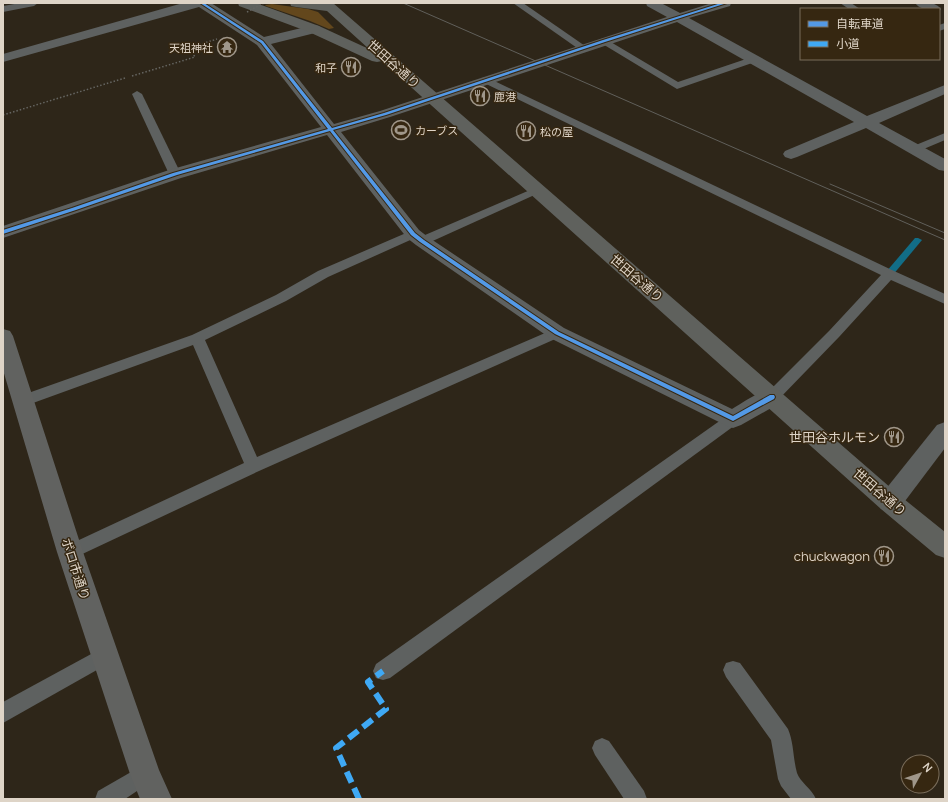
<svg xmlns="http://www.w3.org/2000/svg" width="948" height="802" font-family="Manrope,'Noto Sans JP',sans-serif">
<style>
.green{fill:#63471c}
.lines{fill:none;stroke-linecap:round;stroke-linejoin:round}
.stream{fill:#126d87;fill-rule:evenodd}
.path{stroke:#656561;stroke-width:1.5;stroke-dasharray:1.5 2;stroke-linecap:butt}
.lane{fill:#5e6160;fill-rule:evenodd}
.street{fill:#5e6160;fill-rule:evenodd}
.secondary{fill:#616260;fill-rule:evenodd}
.primary{fill:#5f615d;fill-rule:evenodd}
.tram{stroke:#605f5a;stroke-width:1}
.path-bridge{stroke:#656561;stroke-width:1.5;stroke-dasharray:1.5 2;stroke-linecap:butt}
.quiet{stroke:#3fa9f5;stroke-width:6;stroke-dasharray:12 6;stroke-linecap:butt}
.cycleway-casing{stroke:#362711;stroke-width:2}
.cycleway{fill:#5399e6;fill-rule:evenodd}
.labels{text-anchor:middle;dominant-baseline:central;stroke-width:3;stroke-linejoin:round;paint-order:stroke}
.far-poi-label{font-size:11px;fill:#ded4c7;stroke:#362711;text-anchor:start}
.street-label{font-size:13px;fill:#ded4c7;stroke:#362711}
.poi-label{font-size:13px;fill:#ded4c7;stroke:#362711;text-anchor:end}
</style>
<rect width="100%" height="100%" fill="#2e2619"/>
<path class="green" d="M272,4L308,9L318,12L334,28L329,29L310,21L266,6L265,5Z"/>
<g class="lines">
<path class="stream" d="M915,238H918L922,240L892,276H886L885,274L886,272Z"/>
<g class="path">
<path d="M132,76L195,57L189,48L217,39"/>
<path d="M3,115L125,78"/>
</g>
<g class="lane">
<path d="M20,3H38L34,6L3,12V6Z"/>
<path d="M513,3H523L588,48L583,51L580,50Z"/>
<path d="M840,3H851L860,9H849Z"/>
<path d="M945,23V29L939,31V25Z"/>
<path d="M604,38L678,82L749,58H755L757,60L755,62L677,89L601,43L599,41L601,39Z"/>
<path d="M486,77L894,271L945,294V304L891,280L839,337L777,401L772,403L767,401L765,397L767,393L829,331L881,275L482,82L481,80L482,78Z"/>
<path d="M137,91L142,94L181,174L179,176H171L169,174L132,94Z"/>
<path d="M945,133V140L919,151H911L909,149L911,147Z"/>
<path d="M537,187L541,188L543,190L541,192L426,244H418L416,241L418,238Z"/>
<path d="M413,230L417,231L419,234L417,237L328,277L286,301L205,340L257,457L552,330L557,328L562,330L564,333L562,336L259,471L76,557L70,560L64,557L61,552L64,547L244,463L193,345L22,407L17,405L14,401L17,397L192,335L276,295L318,271Z"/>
<path d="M733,413L738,415L741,419L738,423L390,678L383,680L376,678L373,671L376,664L728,415Z"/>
<path d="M104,647L111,650L114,656L111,662L3,723V702Z"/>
<path d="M733,661L740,663L788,729C794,743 793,759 797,773C800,782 812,789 816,799H791L781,786L778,779L771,740L726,677L723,670L726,663Z"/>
<path d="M602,738L609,741L644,791L647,799H624L595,755L592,748L595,741Z"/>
<path d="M145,764L152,767L155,774L152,781L125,799H95L98,791Z"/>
</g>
<g class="street">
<path d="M183,3H211L264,37L314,25L319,26L321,29L319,32L271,44L334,124L380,111L667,17L647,6L646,3H661L680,13L712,3H731L730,6L689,18L867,116L945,85V94L879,123L945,159V171L939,170L866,128L797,157L791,159L785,157L783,154L785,151L854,122L677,22L390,117L341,132L419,230L428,237L564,328L732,409C746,401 764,386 780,391L783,397L780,403L741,425L733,428L725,425L550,338L416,245L407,238L327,135L181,178L3,238V226L169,170L321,127L257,45L199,7L3,62V54Z"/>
<path d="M915,3C924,3 935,1 941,9L939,12V9C930,9 921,11 915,3Z"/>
<path d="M945,422V448L899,509L890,512L881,509L878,502L881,495L937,425Z"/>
</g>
<path class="secondary" d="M3,329L10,331L13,336L83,552L159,770L172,799H140L130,774L57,552L3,370Z"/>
<path class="primary" d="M238,3H256L319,26L369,49L327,11L296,7L291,6L290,3H333L899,495L945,532V558L936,555L881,509L382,61L377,62L372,61L309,32L239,6Z"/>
<g class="tram">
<path d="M403,3L945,240"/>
<path d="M830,184L945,233"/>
</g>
<path class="path-bridge" d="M247,12L264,3"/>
<path class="quiet" d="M359,799L336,748L386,709L368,682L383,671"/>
<g class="cycleway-casing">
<path id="cycleway" d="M200,3H204L263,41L332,128L384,113L603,40L721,3H727L605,42L386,115L333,130L415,233L424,240L559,332L733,416L770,395H774L775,397L774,399L733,421L555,334L420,242L411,235L330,131L177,175L76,210L3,234V230L72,208L173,173L328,129L261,43Z"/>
</g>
<use href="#cycleway" class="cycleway"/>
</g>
<defs>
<g id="temple-ring" transform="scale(1)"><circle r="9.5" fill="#362711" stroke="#a0978a" stroke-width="1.5"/><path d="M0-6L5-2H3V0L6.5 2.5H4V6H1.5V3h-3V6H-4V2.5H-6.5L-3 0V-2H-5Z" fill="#a0978a"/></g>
<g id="restaurant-ring" transform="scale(1)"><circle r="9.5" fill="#362711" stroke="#a0978a" stroke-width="1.5"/><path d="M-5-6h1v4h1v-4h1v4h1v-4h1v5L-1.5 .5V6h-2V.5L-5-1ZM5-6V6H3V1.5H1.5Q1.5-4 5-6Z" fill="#a0978a"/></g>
<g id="stadium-ring" transform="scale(1)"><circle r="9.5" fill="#362711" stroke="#a0978a" stroke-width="1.5"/><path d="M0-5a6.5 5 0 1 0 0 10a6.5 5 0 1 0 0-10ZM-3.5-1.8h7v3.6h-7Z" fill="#a0978a"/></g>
</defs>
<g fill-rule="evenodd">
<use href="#temple-ring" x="227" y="47"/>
<use href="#restaurant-ring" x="351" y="67"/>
<use href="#restaurant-ring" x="480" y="96"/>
<use href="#stadium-ring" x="401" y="130"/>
<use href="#restaurant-ring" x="526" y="131"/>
<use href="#restaurant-ring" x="894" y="437"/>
<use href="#restaurant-ring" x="884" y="556"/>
</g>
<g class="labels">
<g class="far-poi-label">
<text x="213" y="47" text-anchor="end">天祖神社</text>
<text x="337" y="67" text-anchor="end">和子</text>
<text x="494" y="96">鹿港</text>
<text x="415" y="130">カーブス</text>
<text x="540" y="131">松の屋</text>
</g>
<g class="street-label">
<text transform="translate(394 64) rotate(42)">世田谷通り</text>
<text transform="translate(637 278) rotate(41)">世田谷通り</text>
<text transform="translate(880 492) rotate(41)">世田谷通り</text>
<text transform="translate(76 569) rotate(72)">ボロ市通り</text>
</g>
<g class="poi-label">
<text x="880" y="437">世田谷ホルモン</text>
<text x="870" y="556">chuckwagon</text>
</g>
</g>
<rect width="948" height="802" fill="none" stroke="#ded4c7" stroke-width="8"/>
<rect x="800" y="8" width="140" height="52" fill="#362711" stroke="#796c5a"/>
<rect x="808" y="21" width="20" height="6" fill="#5399e6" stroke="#796c5a"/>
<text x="836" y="28" font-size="12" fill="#ded4c7">自転車道</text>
<rect x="808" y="41" width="20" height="6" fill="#3fa9f5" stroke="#796c5a"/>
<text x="836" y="48" font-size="12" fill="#ded4c7">小道</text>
<g transform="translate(920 774) rotate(50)"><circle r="19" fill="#362711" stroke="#796c5a"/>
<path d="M0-3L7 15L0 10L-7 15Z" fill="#a0978a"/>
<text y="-6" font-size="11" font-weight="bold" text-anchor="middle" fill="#ded4c7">N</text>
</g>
</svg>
